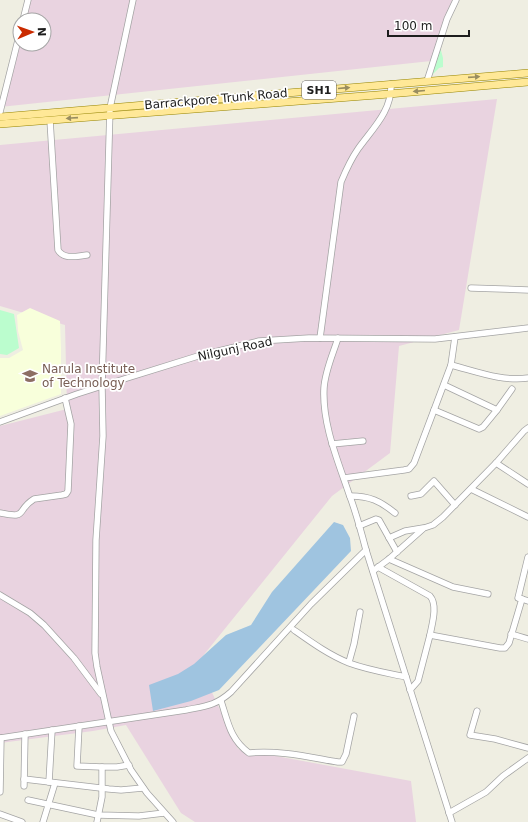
<svg xmlns="http://www.w3.org/2000/svg" width="528" height="822" font-family="'DejaVu Sans',sans-serif">
<style>
.industrial{fill:#e9d3e0}
.education{fill:#f8ffdb}
.park{fill:#bbfdce}
.water{fill:#9fc4e0}
.lines{fill:none;stroke-linecap:round;stroke-linejoin:round}
.minor-casing{stroke:#a4a4a4;stroke-width:7}
.major-casing{stroke:#968400;stroke-width:8}
.minor{stroke:#fff;stroke-width:5.5}
.major{stroke:#ffe897;stroke-width:7}
.oneway{fill:#998d60}
.labels{text-anchor:middle;dominant-baseline:central;stroke-width:3.5;stroke-linejoin:round;paint-order:stroke}
.shield{fill:#fff;stroke:#616161;stroke-width:1}
.shield-label{font-size:11px;font-weight:bold;fill:#1d1d1d}
.street-label{font-size:12px;fill:#1d1d1d;stroke:#fff}
.education-label{font-size:12px;fill:#785e54;stroke:#fff;text-anchor:start}
</style>
<rect width="100%" height="100%" fill="#efeee2"/>
<g class="industrial">
<path d="M25,0H452L431,61L0,107L20,20V44H44V20H20Z"/>
<path d="M497,99L459,330L399,346L390,453L332,496L198,662L238,749L411,781L416,822H195L181,813L126,725L93,731L0,743V426L67,409L65,325L0,306V145Z"/>
</g>
<path class="education" d="M30,308L60,321L61,349V394L0,416V358H9L23,350L18,331L17,315Z"/>
<g class="park">
<path d="M439,43L443,58V67L439,68L432,75H429Z"/>
<path d="M0,310L14,314L19,348L7,355L0,354Z"/>
</g>
<path class="water" d="M334,522L343,525L350,538L351,551L219,690L191,701L153,711L149,685L178,674L194,664L226,635L251,625L272,592Z"/>
<g class="lines">
<g class="minor-casing">
<g id="minor">
<path d="M133,0L110,108L102,386L103,436L96,540L95,653L97,667L111,731L131,770L147,793L173,822"/>
<path d="M23,20L28,0"/>
<path d="M427,81L447,19L456,0"/>
<path d="M0,112L20,32"/>
<path d="M50,120L58,250C64,260 77,256 87,255"/>
<path d="M471,288L528,290"/>
<path d="M320,338L341,182C346,170 351,159 358,149C373,128 392,111 391,84"/>
<path d="M338,338C333,354 325,371 324,388C322,424 338,461 349,494C356,512 361,531 366,550L452,822"/>
<path d="M451,365C475,371 503,382 528,378"/>
<path d="M434,410L479,429L483,427L497,410L444,385"/>
<path d="M497,410L512,389"/>
<path d="M0,422L77,394L124,379L198,356L259,341L309,338L435,339L528,328"/>
<path d="M332,444L363,441"/>
<path d="M496,463L528,484"/>
<path d="M344,478L404,470L409,469L414,463L451,365L455,337"/>
<path d="M471,489L528,517"/>
<path d="M350,496C370,496 380,501 395,513"/>
<path d="M411,496L421,494L434,481L455,505"/>
<path d="M0,513C29,519 15,511 34,499L62,495L66,494L68,491L71,424L65,398"/>
<path d="M359,526L376,519L379,520L397,552"/>
<path d="M389,538L405,531L423,528"/>
<path d="M389,559L453,587L488,594"/>
<path d="M378,567L430,596C438,605 432,624 430,635"/>
<path d="M373,571L389,559L424,528L433,525L443,517L496,463L524,431L528,428"/>
<path d="M0,595L30,613L44,625L74,658L101,694"/>
<path d="M522,599L518,598L528,557"/>
<path d="M294,630C311,642 329,655 349,663C368,670 387,673 406,677"/>
<path d="M511,634L528,639"/>
<path d="M349,662L354,644L360,612"/>
<path d="M410,690L418,681L430,635L500,648H505L509,643L522,599L528,601"/>
<path d="M221,701C228,722 230,739 249,753C279,750 308,757 338,762H342L346,754L354,716"/>
<path d="M477,711L470,735L495,739L528,748"/>
<path d="M79,726L77,766L102,767"/>
<path d="M0,738L186,710C206,706 215,706 231,692L311,604L366,550"/>
<path d="M24,779L109,789L121,790L143,788"/>
<path d="M49,782L52,730"/>
<path d="M24,786L25,734"/>
<path d="M0,792L1,738"/>
<path d="M28,800L98,815L139,816L164,813"/>
<path d="M449,813L486,792L503,776L528,758"/>
<path d="M0,814L22,822"/>
<path d="M43,822L55,783"/>
<path d="M97,822L102,797V767H117L129,765"/>
</g>
</g>
<g class="major-casing">
<g id="major">
<path d="M0,117L528,73"/>
<path d="M0,124L377,95L528,82"/>
</g>
</g>
<use href="#minor" class="minor"/>
<use href="#major" class="major"/>
</g>
<defs><path id="oneway-solid" d="M-6-.8H1V-3.2L6.5 0L1 3.2V.8H-6Z"/></defs>
<g class="oneway">
<use href="#oneway-solid" transform="translate(474 77) rotate(-4)"/>
<use href="#oneway-solid" transform="translate(344 88) rotate(-5)"/>
<use href="#oneway-solid" transform="translate(419 91) rotate(175)"/>
<use href="#oneway-solid" transform="translate(72 118) rotate(176)"/>
</g>
<defs>
<g id="university-bare" transform="scale(1.2)"><path d="M0-5L7-2L0 1L-7-2ZM-4 1L0 2.5L4 1V4Q0 6-4 4Z" fill="#8d6e63" stroke="#fff" stroke-width="2.5" paint-order="stroke"/></g>
</defs>
<g fill-rule="evenodd">
<use href="#university-bare" x="30" y="376"/>
</g>
<g class="labels">
<rect class="shield" x="302" y="81" width="34" height="18" rx="3"/>
<g class="shield-label">
<text x="319" y="90">SH1</text>
</g>
<g class="street-label">
<text transform="translate(216 99) rotate(-5)">Barrackpore Trunk Road</text>
<text transform="translate(235 349) rotate(-12)">Nilgunj Road</text>
</g>
<g class="education-label">
<text x="42" y="369">Narula Institute<tspan x="42" dy="14">of Technology</tspan></text>
</g>
</g>
<g transform="translate(32 32) rotate(88)"><circle r="19" fill="#ffffff" stroke="#a5a5a5"/>
<path d="M0-3L7 15L0 10L-7 15Z" fill="#ca2b00"/>
<text y="-6" font-size="11" font-weight="bold" text-anchor="middle" fill="#1d1d1d">N</text>
</g>
<path d="M388 30v6h81v-6" fill="none" stroke="#1d1d1d" stroke-width="2"/>
<text x="394" y="30" font-size="12" fill="#1d1d1d" stroke="#ffffff" stroke-width="3" paint-order="stroke">100 m</text>
</svg>
